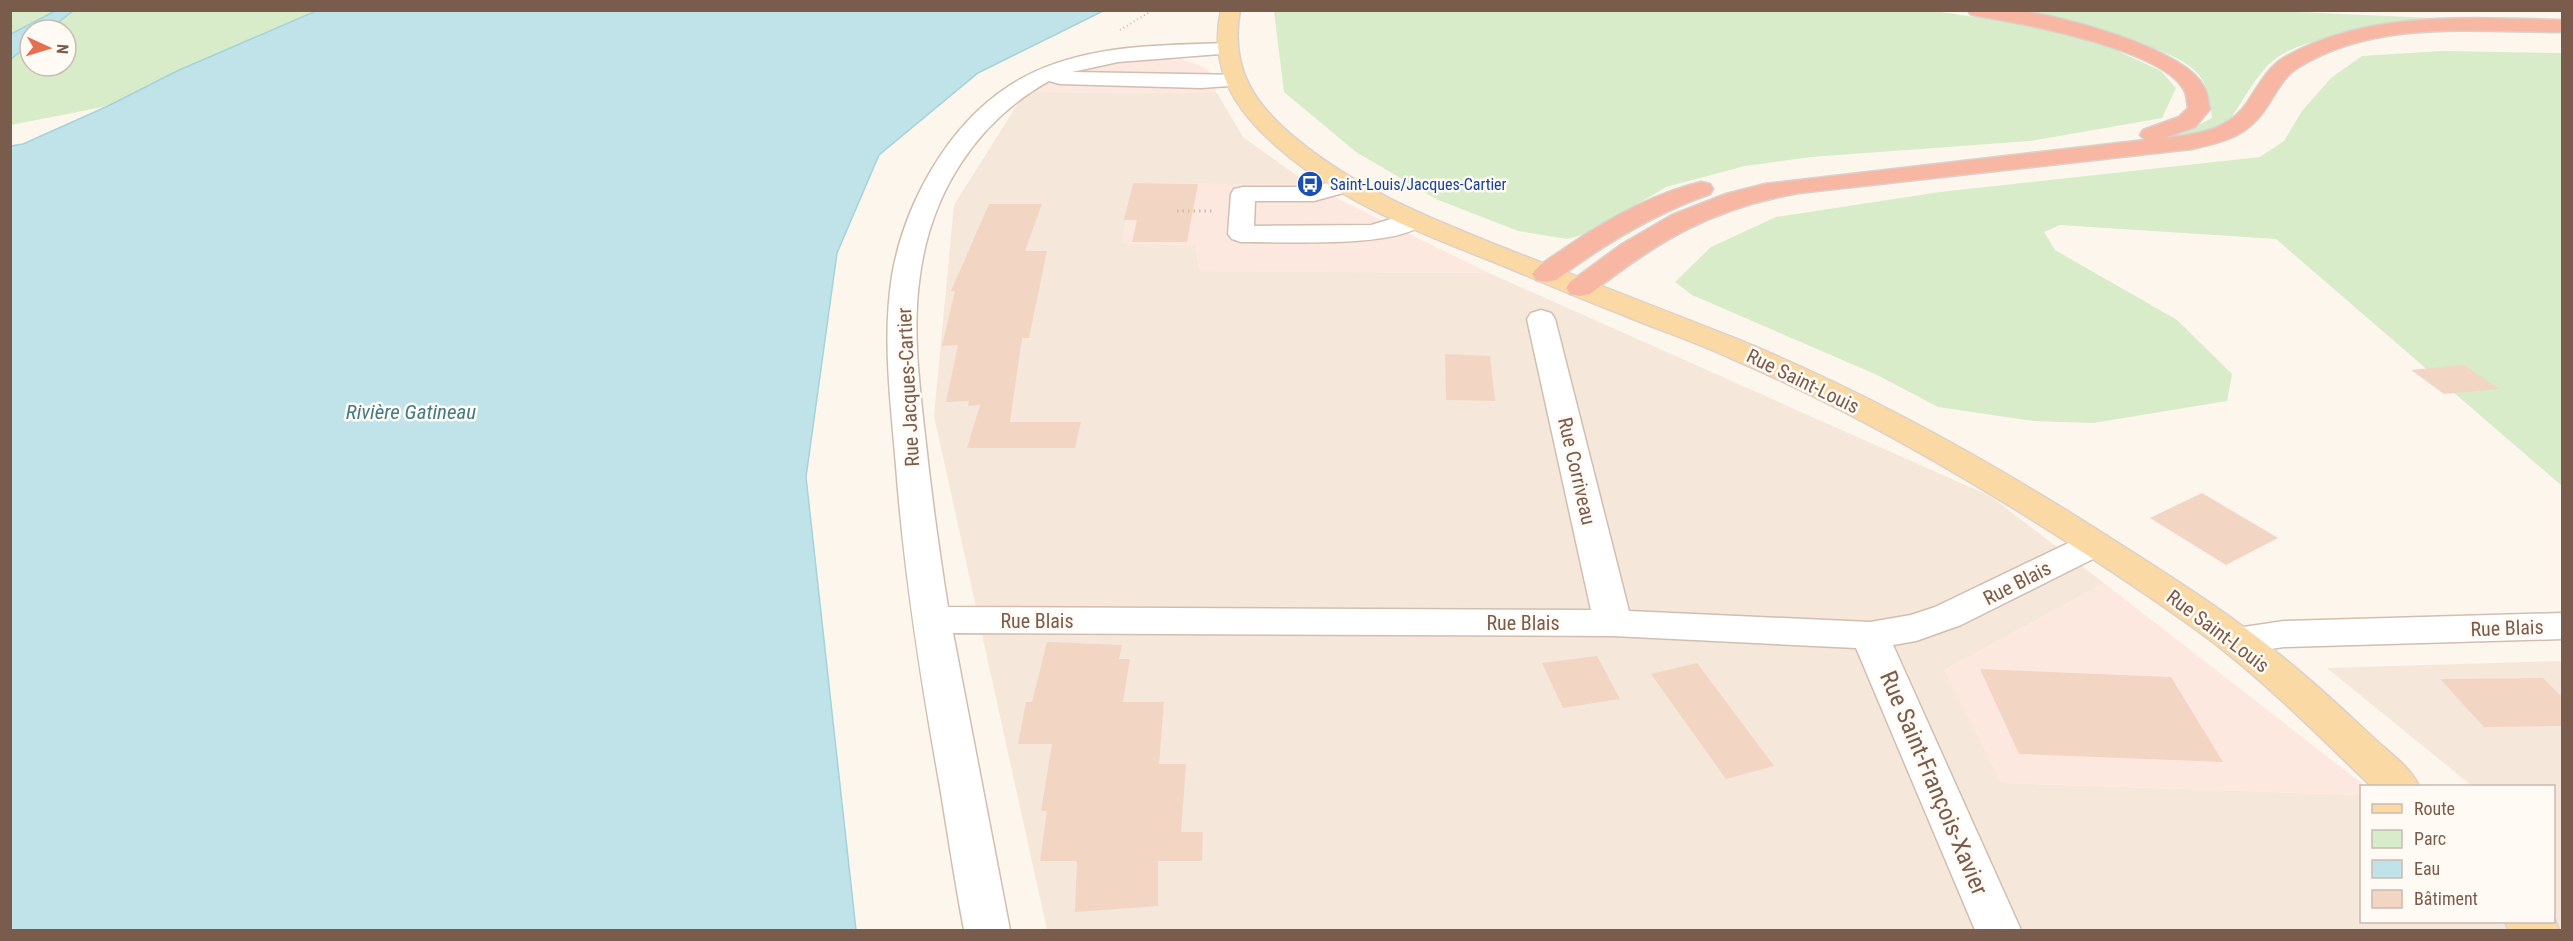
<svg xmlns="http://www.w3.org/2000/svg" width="2573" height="941" font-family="'Roboto Condensed',sans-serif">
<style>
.residential{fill:#f5e8da}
.commercial{fill:#fde8e0}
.green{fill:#d8ecc9}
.water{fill:#bfe3e8;stroke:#a5d3da;stroke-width:1.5}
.building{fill:#f3d5c3}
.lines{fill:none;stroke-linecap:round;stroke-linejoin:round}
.minor-casing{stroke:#d1beb0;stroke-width:3}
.major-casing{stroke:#dad1cd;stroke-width:3}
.highway-casing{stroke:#dad1cd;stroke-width:3}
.path-far1{stroke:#d9b8a5;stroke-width:2;stroke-dasharray:1 3;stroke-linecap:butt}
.path{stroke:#d9b8a5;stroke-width:3;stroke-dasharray:1.5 4;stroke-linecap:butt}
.minor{fill:#fff;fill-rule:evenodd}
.major{fill:#fbd9a5;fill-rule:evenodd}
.highway{fill:#f7b7a3;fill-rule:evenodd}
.labels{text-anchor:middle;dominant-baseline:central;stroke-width:5;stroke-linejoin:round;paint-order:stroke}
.far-transit-label{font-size:16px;fill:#164399;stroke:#fffaf3;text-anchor:start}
.street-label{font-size:20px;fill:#7a5c4d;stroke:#fffaf3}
.water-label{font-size:21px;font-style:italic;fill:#437c86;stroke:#fffaf3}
.near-street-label{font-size:24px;fill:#7a5c4d;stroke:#fffaf3}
</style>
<rect width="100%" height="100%" fill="#fdf6ec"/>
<path class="residential" d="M1025,92L1217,93L1243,137L1310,185L1133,183L1122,243L1196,245L1199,271L1489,273L1990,496L2104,583L1945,670L2002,783L2361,795L2362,922H2554V786H2472L2327,668L2562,661V930H1047L934,416L954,205Z"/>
<g class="commercial">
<path d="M1155,58L1181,59L1204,67L1208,70L1217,93L1025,92L1057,75L1118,60Z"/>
<path d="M1133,183L1310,185L1489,273L1199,271L1196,245L1122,243Z"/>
<path d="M2104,583L2365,786H2362L2361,795L2002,783L1945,670Z"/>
</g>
<g class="green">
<path d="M11,11H316L177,71L108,106L11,125V59L30,44V66H66V30H48L72,11H55L11,34Z"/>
<path d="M1274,11H1935L2045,28L2109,47L2161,71L2176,88L2162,118L2030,141L1811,157L1745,166L1666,187L1590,233L1567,239L1518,231L1436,199L1356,152L1284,92Z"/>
<path d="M2010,11H2277L2478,20C2426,24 2305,28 2268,65C2252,82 2237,110 2223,130L2190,138L2178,135L2212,118C2210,103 2209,88 2199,75C2177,44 2050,20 2010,11Z"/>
<path d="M2442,51L2562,53V486L2276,239L2060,225L2044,232L2055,250L2177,320L2232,374L2227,401L2093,423L2033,421L1938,407L1875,374L1692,295L1675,282L1711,247L1776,217L1940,192L2260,157L2284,141L2302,111L2331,78L2362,56Z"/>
</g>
<g class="water">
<path d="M55,11H73L48,30H30V44L11,59V34Z"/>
<path d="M316,11H1103L978,73L879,155L837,253L806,477L856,930H11V146L23,144L108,106L177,71Z"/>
</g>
<g class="building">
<path d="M1133,183L1198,184L1187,242H1132L1137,220H1124Z"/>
<path d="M989,204H1042L1025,251H1047L1029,338H1022L1010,422H1081L1075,448H967L980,405L968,406L969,401L946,402L958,345L942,346L955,291H951Z"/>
<path d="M1445,354L1490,356L1495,401L1446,400Z"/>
<path d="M2464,365L2499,389L2444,394L2411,370Z"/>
<path d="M2202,493L2278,538L2226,565L2150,518Z"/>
<path d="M1047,642L1122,645L1119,659H1130L1123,702H1164L1159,764H1186L1181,832H1203L1202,861H1158V906L1075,912L1077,861H1040L1047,811H1041L1052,744H1018L1026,702H1032Z"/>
<path d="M1597,656L1620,699L1563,708L1542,663Z"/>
<path d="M1697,663L1774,766L1726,779L1651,674Z"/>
<path d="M1980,669L2171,677L2223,762L2019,754Z"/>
<path d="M2543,678L2562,697V726L2484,727L2440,679Z"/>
</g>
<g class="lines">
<g class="minor-casing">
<g id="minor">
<path d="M1226,43L1233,45L1236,49L1233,53L1118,62L1072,72L1243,75L1246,80L1243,85L1201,88L1060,84L1049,81C976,122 931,193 920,275C912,328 919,382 925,435C931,492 939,550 948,607L1591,610L1527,319L1531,313L1541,310L1551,313L1555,319L1629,611L1870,622L1911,615L1935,607L2083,536L2095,532L2107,536L2113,544L2107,552L1961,625L1916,641L1893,645L2021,930H1975L1856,648L1613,636L953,633L1010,930H964C955,883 948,835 940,787C921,681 904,574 896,466C891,404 882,339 892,276C904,205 947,126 1009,86C1073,44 1153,46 1226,43Z"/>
<path d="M1345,178L1354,180L1357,185L1354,190L1314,201H1255L1254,226L1371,225L1414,212L1423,215L1427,220C1406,250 1278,241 1241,242L1232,239L1228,234L1231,194L1234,189L1243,187H1313Z"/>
<path d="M2562,613V639L2284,647L2236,654L2223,650L2217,640L2223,630L2284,621Z"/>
</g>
</g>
<g class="major-casing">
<g id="major">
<path d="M1221,10H1240C1229,69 1255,106 1300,142C1363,193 1439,222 1514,252C1589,281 1664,310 1739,340C1868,393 1990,461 2107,536C2175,579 2243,622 2304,675C2330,697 2355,721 2380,744C2395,757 2411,769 2419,786H2371C2323,740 2276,692 2223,650C2180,616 2133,586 2087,555C1972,480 1854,411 1728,357C1693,341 1656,329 1621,314C1578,298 1536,279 1494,262C1427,236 1360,209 1301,166C1248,126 1206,81 1221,10Z"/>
<path d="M2554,918L2559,930H2509L2505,922H2554Z"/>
</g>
</g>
<g class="highway-casing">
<g id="highway">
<path d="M1968,10C1983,10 1999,9 2014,10C2056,14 2185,48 2204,87C2208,93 2208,102 2210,109L2195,127L2164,138C2198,134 2231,131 2250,98C2260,83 2269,66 2285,57C2368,10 2470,18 2562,20V32C2476,32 2377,19 2299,67C2284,76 2277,91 2268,105C2248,137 2226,141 2192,149L1799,193C1711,209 1659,240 1590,294L1580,296L1570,294L1566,288L1570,282L1622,244L1672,215L1726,194L1765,184L2145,140L2140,135L2143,130L2179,117L2188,108C2187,103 2187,95 2184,90C2163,49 2021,23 1977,16L1970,14Z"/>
<path d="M1701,182L1710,184L1713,189L1710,194C1653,214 1604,244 1556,280L1546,282L1536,280L1532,274C1540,263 1554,256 1565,248C1606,220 1652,194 1701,182Z"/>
</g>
</g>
<path class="path-far1" d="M1120,30L1153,10"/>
<path class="path" d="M1177,211H1213"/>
<use href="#minor" class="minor"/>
<use href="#major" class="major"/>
<use href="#highway" class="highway"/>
</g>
<defs>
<g id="bus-disc" transform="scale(1.35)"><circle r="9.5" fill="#1a4fb4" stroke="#fffaf3"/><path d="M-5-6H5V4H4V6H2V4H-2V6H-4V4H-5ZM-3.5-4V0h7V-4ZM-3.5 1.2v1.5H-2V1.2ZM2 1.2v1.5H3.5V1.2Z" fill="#fff"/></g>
</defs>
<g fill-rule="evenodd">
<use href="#bus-disc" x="1310" y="184"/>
</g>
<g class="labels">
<g class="far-transit-label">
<text x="1330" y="184">Saint-Louis/Jacques-Cartier</text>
</g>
<g class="street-label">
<text transform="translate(1803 381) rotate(26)">Rue Saint-Louis</text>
<text transform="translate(908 387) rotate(-93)">Rue Jacques-Cartier</text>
<text transform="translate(1577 471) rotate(77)">Rue Corriveau</text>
<text transform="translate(2017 583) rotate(-27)">Rue Blais</text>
<text x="1037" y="621">Rue Blais</text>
<text x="1523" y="623">Rue Blais</text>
<text transform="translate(2507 628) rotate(-2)">Rue Blais</text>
<text transform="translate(2218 631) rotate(37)">Rue Saint-Louis</text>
</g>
<g class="water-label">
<text x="411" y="412">Rivière Gatineau</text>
</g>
<g class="near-street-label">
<text transform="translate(1934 783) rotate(67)">Rue Saint-François-Xavier</text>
</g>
</g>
<rect width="2573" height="941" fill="none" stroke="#7a5c4d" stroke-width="24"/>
<rect x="2360" y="785" width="195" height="138" fill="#fffaf3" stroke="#cabbb1" stroke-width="1.5"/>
<rect x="2372" y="804" width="30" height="9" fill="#fbd9a5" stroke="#cabbb1" stroke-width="1.5"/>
<text x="2414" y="815" font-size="18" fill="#7a5c4d">Route</text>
<rect x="2372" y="830" width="30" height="18" fill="#d8ecc9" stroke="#cabbb1" stroke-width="1.5"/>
<text x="2414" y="845" font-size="18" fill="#7a5c4d">Parc</text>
<rect x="2372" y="860" width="30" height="18" fill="#bfe3e8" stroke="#cabbb1" stroke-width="1.5"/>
<text x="2414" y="875" font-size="18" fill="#7a5c4d">Eau</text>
<rect x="2372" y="890" width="30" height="18" fill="#f3d5c3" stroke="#cabbb1" stroke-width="1.5"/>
<text x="2414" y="905" font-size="18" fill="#7a5c4d">Bâtiment</text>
<g transform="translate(48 48) rotate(94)"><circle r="28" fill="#fffaf3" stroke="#cabbb1" stroke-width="1.5"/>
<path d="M0-4.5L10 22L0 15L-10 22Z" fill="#e76f51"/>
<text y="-9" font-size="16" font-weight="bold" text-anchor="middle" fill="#7a5c4d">N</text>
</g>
</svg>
